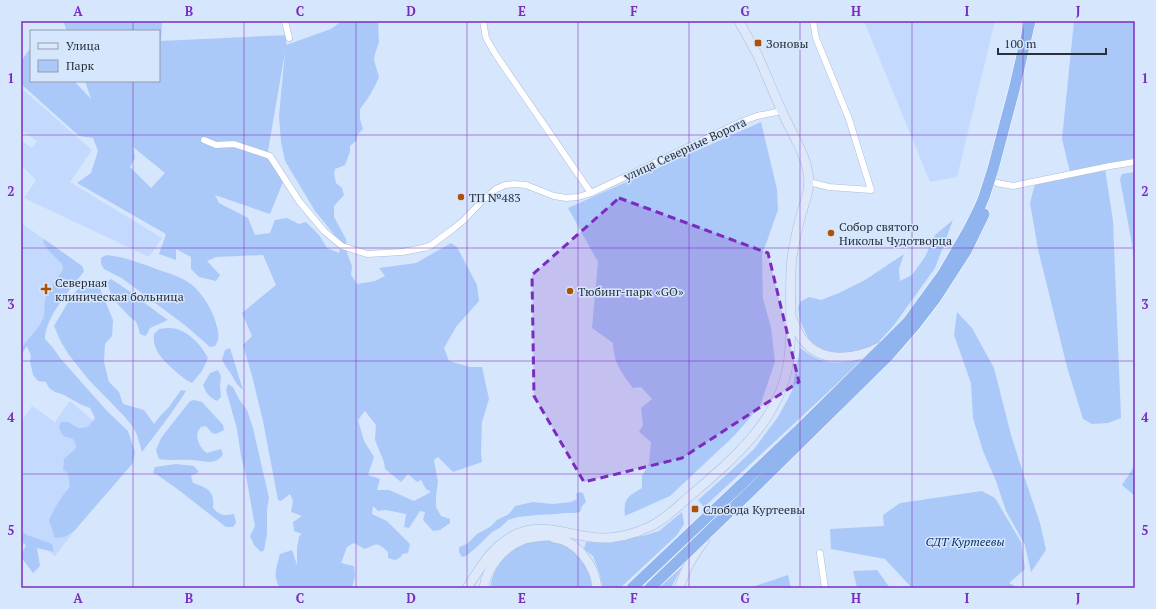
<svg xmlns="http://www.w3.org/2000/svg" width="1156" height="609" font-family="'PT Serif',serif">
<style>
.built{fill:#c3dafe}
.green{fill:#abc9f8;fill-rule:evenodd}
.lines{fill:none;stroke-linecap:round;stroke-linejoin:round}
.street-casing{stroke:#aabcd8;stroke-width:7}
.secondary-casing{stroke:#aabcd8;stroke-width:10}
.highway-casing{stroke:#fff;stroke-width:12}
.street{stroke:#fff;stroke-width:6}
.secondary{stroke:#dde8fa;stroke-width:9}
.highway{stroke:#8fb4ee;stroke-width:11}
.marked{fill:#7b2cbf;fill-opacity:0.2;stroke:#7b2cbf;stroke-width:3;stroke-dasharray:8 5;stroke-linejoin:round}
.grid{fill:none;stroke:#7b2cbf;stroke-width:1;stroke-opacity:0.55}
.poi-dot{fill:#af5004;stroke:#d6e6fd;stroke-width:1.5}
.labels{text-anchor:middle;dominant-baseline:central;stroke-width:3;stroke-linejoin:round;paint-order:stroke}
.poi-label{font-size:12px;fill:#29303b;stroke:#d6e6fd;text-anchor:start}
.street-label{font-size:12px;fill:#29303b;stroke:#d6e6fd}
.park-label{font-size:12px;font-style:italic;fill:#0b3068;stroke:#d6e6fd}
.neatline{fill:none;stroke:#7b2cbf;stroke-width:1.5}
.grid-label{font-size:13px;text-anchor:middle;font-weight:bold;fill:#7b2cbf}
</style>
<rect width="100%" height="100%" fill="#d6e6fd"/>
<g class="built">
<path d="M864,21H995L957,177L930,182Z"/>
<path d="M21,88L92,150L70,182L162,238L149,257L24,198L36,180L21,165V141L32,148L37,141L21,130Z"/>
<path d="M21,223L82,266L84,271L21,354Z"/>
<path d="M70,401L133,455L55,556L21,531V422L32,406L55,422Z"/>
</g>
<g class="green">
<path d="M63,21H162L161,41L287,35L286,45L331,29L342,21H378L379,42L375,54L374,60L379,77C374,89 368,99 360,109V119L363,129L357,135V140L350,146V152L345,165L335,169L334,174L336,183L342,188L344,195L334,206V217L346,239L347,253L352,266L351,275L357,284L375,281L385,276L379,268L416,263L451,243L457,247L477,285L479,301L456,327L444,348L449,361L470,367H482L489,399L482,422L481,452L482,462L453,472L438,457L434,460L438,482L436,496V507L441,516L450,519V523L440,530L433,531L423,520L425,512L420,511L409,528L404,527L406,514L386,510L378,511L373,506L372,514L387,521L410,544L408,553L402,554L401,557L395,560L388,558V552C377,542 378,543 365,549L354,543L347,547L341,563L354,566L355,576L352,588H280C272,576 277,566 280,554L292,550L297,565V549L299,536L302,534L294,531L293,522L302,516L291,512L293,501L290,494L281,501L278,500L263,421L252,376L243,345L252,336L242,313L276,285L263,255L216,257L207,261L220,275L216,281L199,277L191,269V257L176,249V260L159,254L166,234L77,183L91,173L98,151L93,138L79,136L21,84C21,66 18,62 31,48V81H74L91,99L85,81H159V31H67ZM285,52L279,116L281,142L285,161L315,211L341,243L339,253L327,248L319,235L306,222L299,224L287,218L275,220L270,233L255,235L248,218L219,203L215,195L270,214L283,182L268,151ZM133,147L165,173L151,188L130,167L135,158ZM365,411L376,425L375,440L384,462L385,469L401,482L408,474L417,482L421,480L426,489L431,492L414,501L389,490H377L380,479L368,475L374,457L364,441L358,420Z"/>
<path d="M1074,21H1135V158L1070,172L1062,139Z"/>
<path d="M761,122L777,189L778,210L762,255L763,299L771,327L775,362L760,406L735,435L670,496L625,516C623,499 628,496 642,488V476L649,464L651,442L639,432L643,425L641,408L652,399L641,387L633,388C621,372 614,364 613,343L592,328L598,262L568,208Z"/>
<path d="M1105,169L1113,221L1121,418L1108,423L1092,424L1083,419L1067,367L1038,249L1030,203L1035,184Z"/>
<path d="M1135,172V261L1120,179L1122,174Z"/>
<path d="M953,220L935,268L894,325L876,345L856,354H832L811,344L800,321L798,308L800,302L809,297L821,300L839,293L865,280L904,254L899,269L900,281L912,275L925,257L935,235Z"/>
<path d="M44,239L82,266L84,271C71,289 45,317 45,339L54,349L60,358L107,411L128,431L135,452L133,463L75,530C67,536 65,538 55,538L49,520C54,509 62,495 70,487L68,473L63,470L64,459L76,448V445L73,439L63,436L59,428L61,422H68L78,428H83L89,426L95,418L90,408L82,405L62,394L55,392L49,388L46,382L38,381L33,375L30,361L31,356L27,346L21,354V348L40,325L44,316L45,300L48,293L63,269L62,264L48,250L43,242Z"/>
<path d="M106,255C126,257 143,264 162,271C172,274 183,278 192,285C201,292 212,309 215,320C218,330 221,338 215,346L210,347L186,326L123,279L104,269L101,264V258Z"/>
<path d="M111,279C131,291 149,307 168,320L150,328L147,334L145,336L140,334C139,331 138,325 136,322C136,321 131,318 131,318C121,307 108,297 108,281Z"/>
<path d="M90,282L99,286L113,320L112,336L105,344L104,362L109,382L119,392L123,404L144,410L154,424L161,415L169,407L181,390L186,391C173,412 157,432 142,452L137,435L133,427L124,416L89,380L69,355L61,342L54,326L70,299L81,285Z"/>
<path d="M957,312L972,328L994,368L1011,435L1025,479L1040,523L1046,550L1031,572L1025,545L1006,511L996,481L983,451L973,418L971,383L954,335Z"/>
<path d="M167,328C170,328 174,328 177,329C190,333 202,346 208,358L202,371L192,383C185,380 180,375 174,370C163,360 152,350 154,334L159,329Z"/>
<path d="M230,348L243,390C236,385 234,378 229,371C226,367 224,364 222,359L225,350Z"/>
<path d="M800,348C805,351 811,356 816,358C832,366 851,362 867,356L704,507L698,500L733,469L754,449L778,417L792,391Z"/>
<path d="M218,370L221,376L220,386L221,397L217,401C209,397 206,393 203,385L210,373Z"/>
<path d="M228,384L233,387L239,399L247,410L253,428L269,498L267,509V534L264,550L261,552L254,545L250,536L255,526L246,476L241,456L237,429L226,390Z"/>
<path d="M194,400L202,402L223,425L224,430L216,434L212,433L206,426L201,427C193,435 199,447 207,453L221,449L223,454C216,467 202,460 191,460C181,459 170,461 159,459L156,450L161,438L190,401Z"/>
<path d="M176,464L194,466L199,472L191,476L193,483C208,488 215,491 213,508C220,516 224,516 234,514L236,523L233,527H226L180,491L159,476L153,473L155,467Z"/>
<path d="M1135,467V496L1122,485L1133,468Z"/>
<path d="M982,491L995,498L1021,542L1025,569L1009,583L1018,588H912L885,559L831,549L830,529L884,526L883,515L900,503Z"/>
<path d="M580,492L583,493L586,502L582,506L580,512L575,513H563L558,514L537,515L518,517L508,520L501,527L492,532L479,545L466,556L462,557L459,552V547L467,544L477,534L490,527L497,520L509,514L515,506L533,502L553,504L571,502L577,499L576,494Z"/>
<path d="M682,512L684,524L677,535L620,588H603L600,575L593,556L584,549L586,542L609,543L646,535L659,531Z"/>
<path d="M21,531L27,535L52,544L54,552L37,548L40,566L33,573L21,557V555L26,545L21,542Z"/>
<path d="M547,540C554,541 560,542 566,546C580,553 592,572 592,588H491C490,571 508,550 522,543C529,540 540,541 547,540Z"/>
<path d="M682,567L671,588H659L661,586Z"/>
<path d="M877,570L890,588H857L853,571Z"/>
<path d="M788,575L791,588H749Z"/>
</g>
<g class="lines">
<g class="street-casing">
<g id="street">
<path d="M285,21L289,38"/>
<path d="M483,21L486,38L496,55L591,193"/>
<path d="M204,140L216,145L234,144L270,156L299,201L324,231L342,246L367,254L402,252L423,248L430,246L453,229L464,220L482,201L496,189L505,185L514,184L526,185L554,196L566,198L578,197L591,193L741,122L757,116L782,111"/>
<path d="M809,182L829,187L871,190L849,119L816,38L813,21"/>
<path d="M997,183L1013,186L1110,166L1135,162"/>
<path d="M820,553L825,588"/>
</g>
</g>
<g class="secondary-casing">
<g id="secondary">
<path d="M792,318C795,326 798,334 803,340C823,365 857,359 882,346"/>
<path d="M554,538C577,540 595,566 597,588"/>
<path d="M467,588C477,573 487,555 501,544C535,515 565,537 603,538C618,538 636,533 649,527C665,520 678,506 690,496C731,461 779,421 788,365C794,330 788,293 792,258C794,244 797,229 801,215C805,201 811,188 808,173C805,154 793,135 785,118C775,97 767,76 758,56C752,44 745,33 739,21"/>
<path d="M484,588C486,567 505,546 525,539C537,536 550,536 562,535"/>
<path d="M679,588C686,568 692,557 705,540"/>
</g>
</g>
<g class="highway-casing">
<g id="highway">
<path d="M632,588L802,427L888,342L908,322L943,274L969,229L979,209L984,197L993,169L1014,90L1030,21"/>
<path d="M650,588L758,484L889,355L915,325L935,299L966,251L984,214"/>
</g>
</g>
<use href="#street" class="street"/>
<use href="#secondary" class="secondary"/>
<use href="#highway" class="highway"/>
</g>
<path class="marked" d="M619,198L768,253L799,382L682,458L584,482L534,396L532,275Z"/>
<path class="grid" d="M133,21V31M244,21V588M356,21V588M467,21V588M578,21V588M689,21V588M800,21V588M912,21V588M1023,21V588M133,81V588M21,135H1135M21,248H1135M21,361H1135M21,474H1135"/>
<g class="poi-dot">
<rect x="754" y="39" width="8" height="8" rx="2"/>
<circle cx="461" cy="197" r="4"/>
<circle cx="831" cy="233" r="4"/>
<path d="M44 283h4v4h4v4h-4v4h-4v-4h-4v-4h4z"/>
<circle cx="570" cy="291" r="4"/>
<rect x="691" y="505" width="8" height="8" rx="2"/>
</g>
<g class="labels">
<g class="poi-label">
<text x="766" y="43">Зоновы</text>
<text x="469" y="197">ТП №483</text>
<text x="839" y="226">Собор святого<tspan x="839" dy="14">Николы Чудотворца</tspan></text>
<text x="55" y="282">Северная<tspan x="55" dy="14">клиническая больница</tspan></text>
<text x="578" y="291">Тюбинг-парк «GO»</text>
<text x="703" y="509">Слобода Куртеевы</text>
</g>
<g class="street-label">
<text transform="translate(685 149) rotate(-25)">улица Северные Ворота</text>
</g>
<g class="park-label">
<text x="965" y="541">СДТ Куртеевы</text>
</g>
</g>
<rect width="1156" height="609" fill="none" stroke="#d6e6fd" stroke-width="44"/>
<rect x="30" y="30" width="130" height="52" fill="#d6e6fd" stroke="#919daf"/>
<rect x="38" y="43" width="20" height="6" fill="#dde8fa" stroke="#919daf"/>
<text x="66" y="50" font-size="12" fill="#29303b">Улица</text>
<rect x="38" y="60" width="20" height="12" fill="#abc9f8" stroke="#919daf"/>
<text x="66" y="70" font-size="12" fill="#29303b">Парк</text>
<path d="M998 48v6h108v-6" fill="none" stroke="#29303b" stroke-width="2"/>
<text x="1004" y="48" font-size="12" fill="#29303b" stroke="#d6e6fd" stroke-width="3" paint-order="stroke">100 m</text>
<rect x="22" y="22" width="1112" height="565" class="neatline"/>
<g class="grid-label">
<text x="78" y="16">A</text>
<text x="189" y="16">B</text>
<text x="300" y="16">C</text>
<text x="411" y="16">D</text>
<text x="522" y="16">E</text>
<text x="634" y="16">F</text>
<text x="745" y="16">G</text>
<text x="856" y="16">H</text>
<text x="967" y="16">I</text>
<text x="1078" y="16">J</text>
<text x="11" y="83">1</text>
<text x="1145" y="83">1</text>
<text x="11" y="196">2</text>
<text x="1145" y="196">2</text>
<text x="11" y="309">3</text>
<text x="1145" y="309">3</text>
<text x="11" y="422">4</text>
<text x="1145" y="422">4</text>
<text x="11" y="535">5</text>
<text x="1145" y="535">5</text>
<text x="78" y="603">A</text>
<text x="189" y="603">B</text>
<text x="300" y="603">C</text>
<text x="411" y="603">D</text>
<text x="522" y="603">E</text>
<text x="634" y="603">F</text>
<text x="745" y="603">G</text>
<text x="856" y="603">H</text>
<text x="967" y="603">I</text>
<text x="1078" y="603">J</text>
</g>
</svg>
